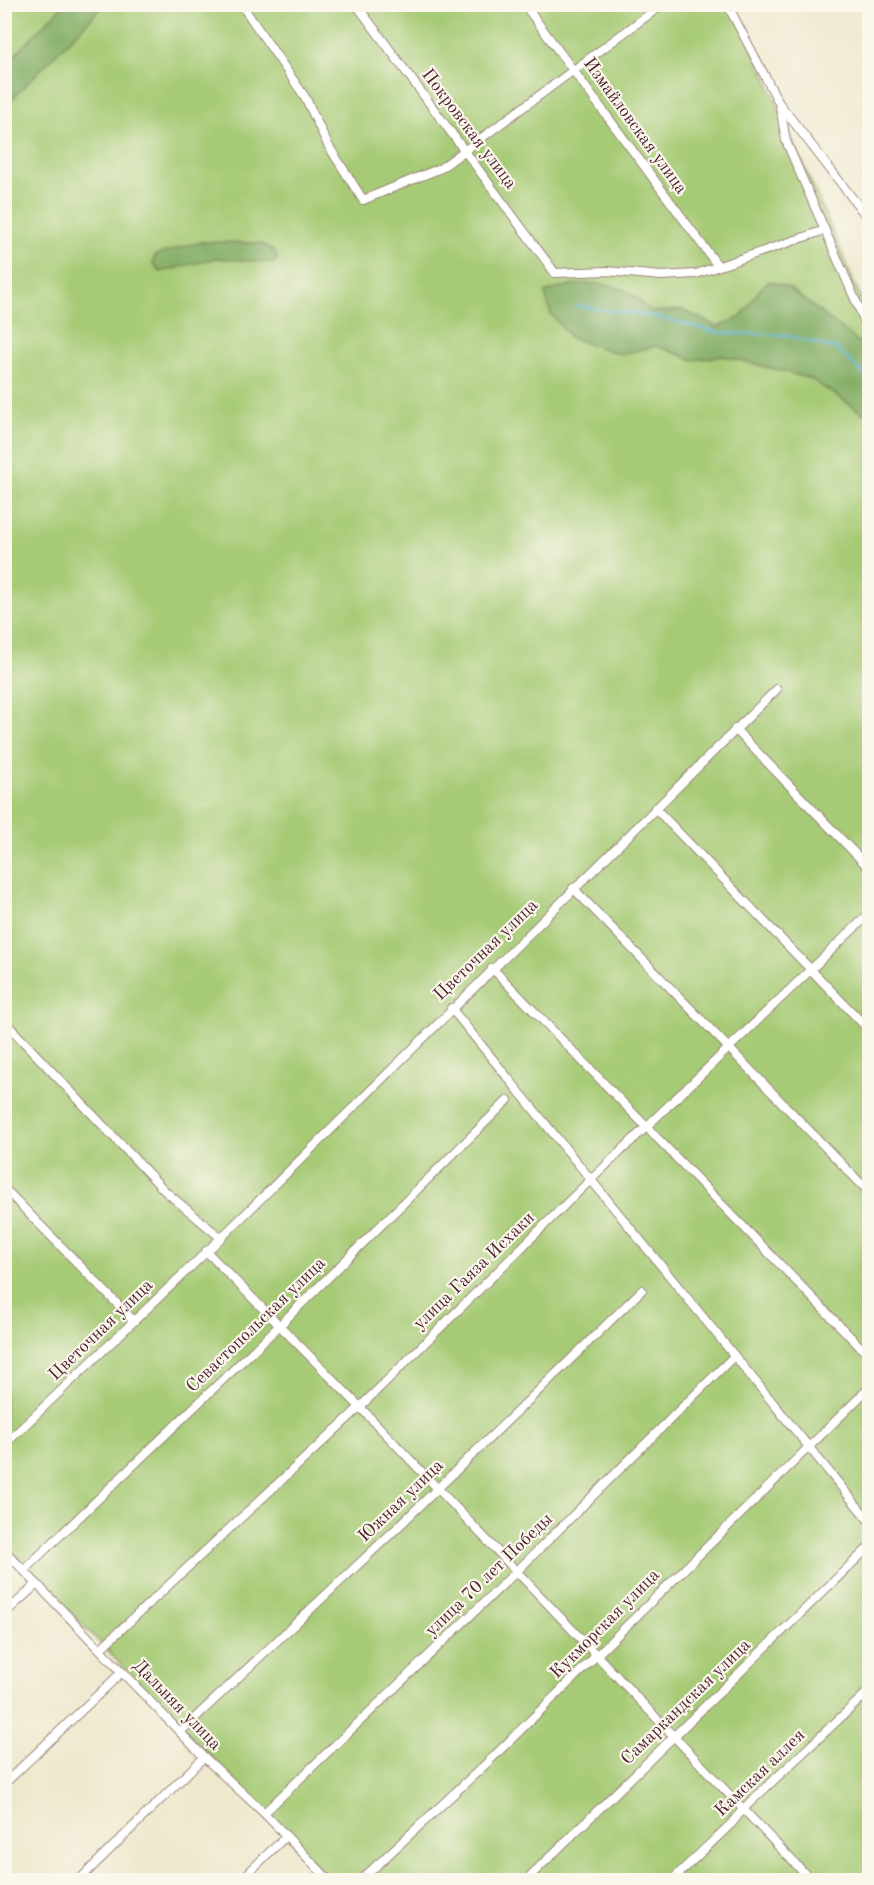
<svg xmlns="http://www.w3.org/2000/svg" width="874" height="1885" font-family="'Old Standard TT',serif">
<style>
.green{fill:#a6ca74;stroke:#787450;stroke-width:1.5}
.forest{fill:#84ae66;stroke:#676648;stroke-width:1.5}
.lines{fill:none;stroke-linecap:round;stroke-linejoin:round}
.stream{stroke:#62b7de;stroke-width:2}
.street-casing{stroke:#9c847c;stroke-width:10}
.street{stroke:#fff;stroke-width:8}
.labels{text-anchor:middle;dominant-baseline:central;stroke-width:4.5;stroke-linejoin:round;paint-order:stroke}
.street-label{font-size:18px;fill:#4a1f2b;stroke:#fbf7ec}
</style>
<rect width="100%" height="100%" fill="#fbf7ec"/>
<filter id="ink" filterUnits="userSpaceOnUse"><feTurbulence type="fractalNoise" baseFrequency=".0167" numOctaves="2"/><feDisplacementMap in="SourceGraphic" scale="12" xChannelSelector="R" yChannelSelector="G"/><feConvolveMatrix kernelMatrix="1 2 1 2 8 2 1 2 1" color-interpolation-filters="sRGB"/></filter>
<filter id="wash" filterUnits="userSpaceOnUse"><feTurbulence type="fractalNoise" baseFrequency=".008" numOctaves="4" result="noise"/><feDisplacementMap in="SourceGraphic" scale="24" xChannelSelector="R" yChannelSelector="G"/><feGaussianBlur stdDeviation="1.35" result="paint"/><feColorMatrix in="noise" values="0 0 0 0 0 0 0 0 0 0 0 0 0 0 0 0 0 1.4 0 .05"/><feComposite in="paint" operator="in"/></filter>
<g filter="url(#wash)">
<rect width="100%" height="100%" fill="#eee8cd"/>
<path class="green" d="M4,5H735L869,317L870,1878L867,1880H330L5,1545Z"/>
<g class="forest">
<path d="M64,4L104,5L5,106V65Z"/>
<path d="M201,242L260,243L274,251L277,258L274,263L216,258L160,272L153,263L155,255Z"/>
<path d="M770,281L789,288L869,350V417L811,379L775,369L723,356L693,360L657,346L620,354L571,338L551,314L545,293C569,283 600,279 625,290C634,294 643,305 651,312L683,310L717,327L741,317L761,288Z"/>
</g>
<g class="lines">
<path class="stream" d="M576,306L653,316L720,333L786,335L837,349L870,380"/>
</g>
</g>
<g filter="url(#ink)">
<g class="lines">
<g class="street-casing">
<g id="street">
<path d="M241,4L305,97L328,145L363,200L441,168L663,4"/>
<path d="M356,4L555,273L607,271L661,276L696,274L825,230"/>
<path d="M524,4L718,266"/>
<path d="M727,4L779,103L870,221"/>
<path d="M4,12L7,4"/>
<path d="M780,106L786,141L868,329"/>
<path d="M735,729L870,869"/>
<path d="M655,808L870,1031"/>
<path d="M573,888L870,1193"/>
<path d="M492,968L870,1357"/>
<path d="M451,1008L870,1522"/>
<path d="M4,1021L165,1191L221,1238"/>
<path d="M4,1188L134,1321"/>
<path d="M206,1251L360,1407L806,1875L801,1880"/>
<path d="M4,1445L221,1238L777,689"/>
<path d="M4,1550L204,1757L264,1813L329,1880"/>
<path d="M24,1570L280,1325L508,1100"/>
<path d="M4,1614L37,1584"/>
<path d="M100,1649L360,1407L577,1193L870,913"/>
<path d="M180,1732L398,1527L642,1290"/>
<path d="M4,1784L122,1672"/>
<path d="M264,1813L517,1571L733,1357"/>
<path d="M79,1880L204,1757"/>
<path d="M241,1880L286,1836"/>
<path d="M361,1880L489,1761L870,1387"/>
<path d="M526,1880L870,1546"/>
<path d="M672,1880L732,1823L744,1808L870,1690"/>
</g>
</g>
<use href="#street" class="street"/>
</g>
</g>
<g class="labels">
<g class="street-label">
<text transform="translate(635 126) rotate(54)">Измайловская улица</text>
<text transform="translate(469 129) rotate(53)">Покровская улица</text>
<text transform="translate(486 950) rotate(-44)">Цветочная улица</text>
<text transform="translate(474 1271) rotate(-44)">улица Гаяза Исхаки</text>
<text transform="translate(256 1325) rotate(-44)">Севастопольская улица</text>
<text transform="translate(101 1330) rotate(-44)">Цветочная улица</text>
<text transform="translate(401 1501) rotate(-44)">Южная улица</text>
<text transform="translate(489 1575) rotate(-44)">улица 70 лет Победы</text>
<text transform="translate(605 1624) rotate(-45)">Кукморская улица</text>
<text transform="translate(686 1702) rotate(-44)">Самаркандская улица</text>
<text transform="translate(177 1705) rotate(46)">Дальняя улица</text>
<text transform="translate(760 1773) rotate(-44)">Камская аллея</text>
</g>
</g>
<rect width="874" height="1885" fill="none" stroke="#fbf7ec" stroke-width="24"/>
</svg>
